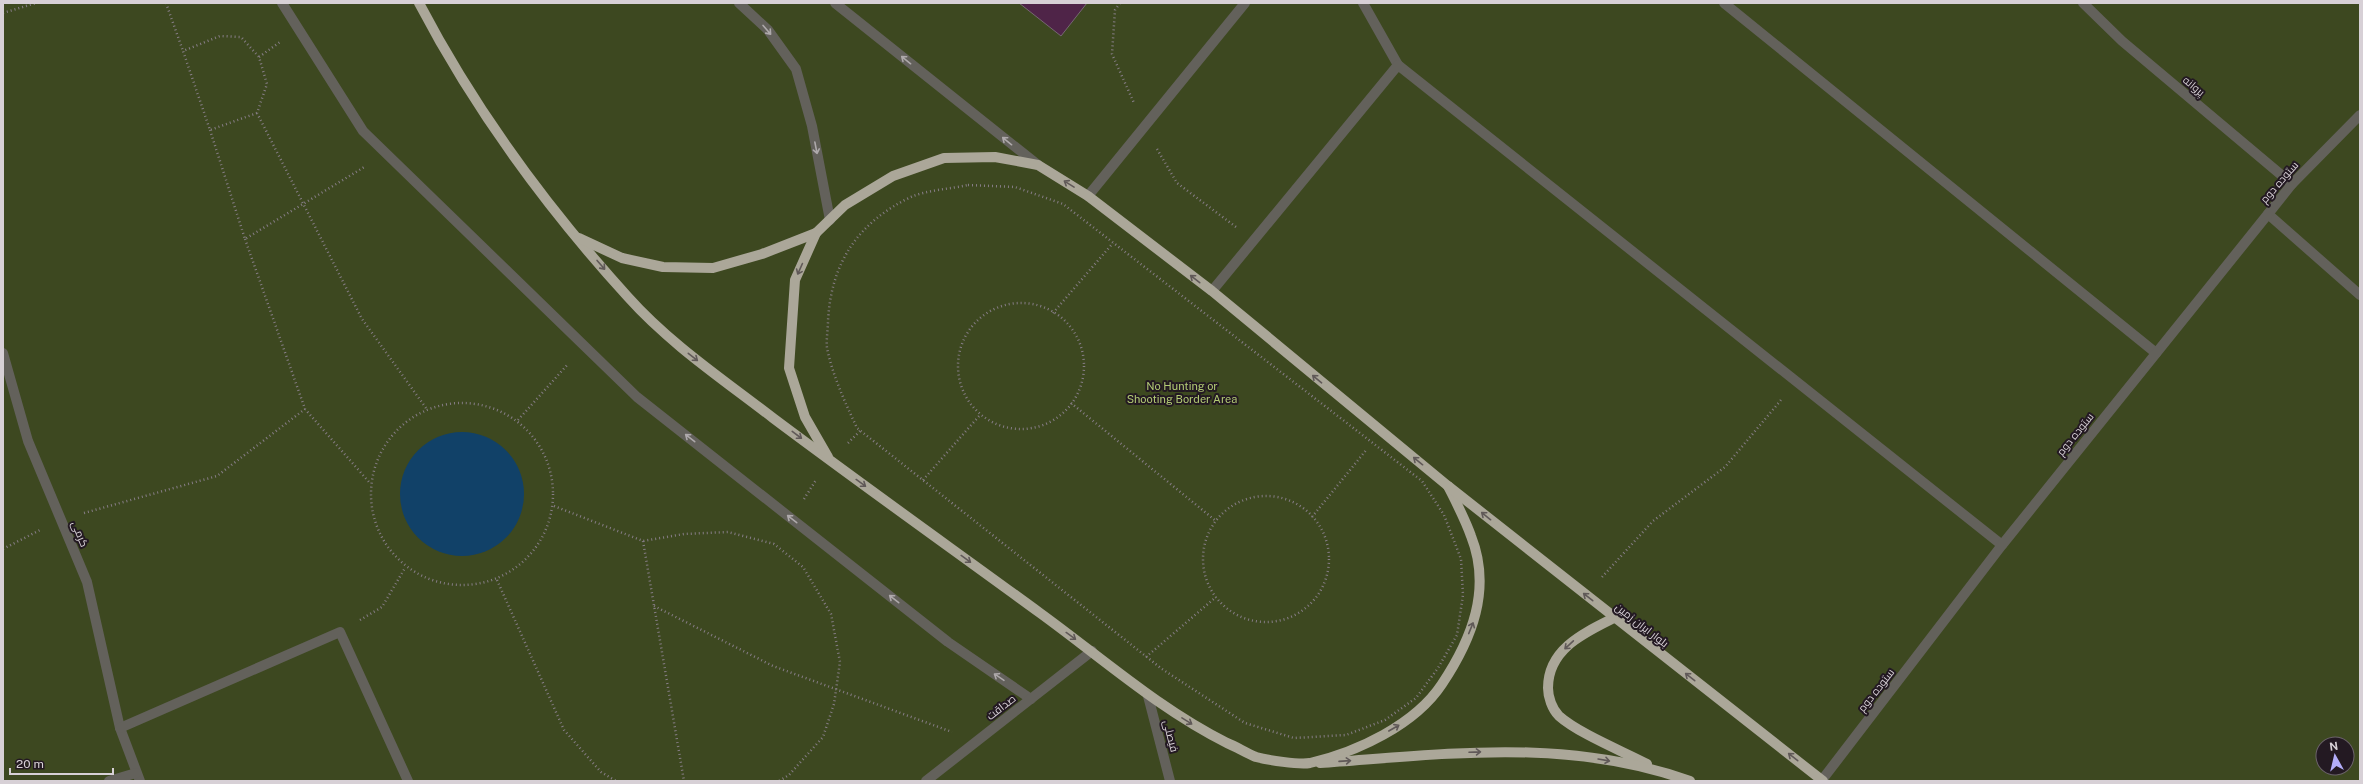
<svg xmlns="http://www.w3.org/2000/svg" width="2363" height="784" font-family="'Public Sans',Cairo,sans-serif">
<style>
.green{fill:#3d4820;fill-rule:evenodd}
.water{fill:#114168}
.building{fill:#4f2448;stroke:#756771}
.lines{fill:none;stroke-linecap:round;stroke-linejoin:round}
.path{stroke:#867d85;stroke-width:2.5;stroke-dasharray:1 3;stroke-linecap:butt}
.minor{stroke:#63615b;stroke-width:10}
.major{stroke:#aba799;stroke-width:10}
.oneway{stroke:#aea9ab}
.oneway2{stroke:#605958}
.labels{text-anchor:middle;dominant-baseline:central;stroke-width:4;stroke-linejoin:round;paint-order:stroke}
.street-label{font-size:11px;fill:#d7d0d6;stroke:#231922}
.park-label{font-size:11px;fill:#b3cb75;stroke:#231922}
</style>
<rect width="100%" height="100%" fill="#231922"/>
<path class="green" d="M3,3H2360V781H3ZM2323,744H2347V768H2323Z"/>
<circle class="water" cx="462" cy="494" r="62"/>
<path class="building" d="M1019,3H1087L1061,36Z"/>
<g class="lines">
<g class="path">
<path d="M166,3L183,51"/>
<path d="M1120,3L1115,10L1112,54L1134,103"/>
<path d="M3,13L36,3"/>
<path d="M259,57L280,42"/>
<path d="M257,113L210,130L183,51L220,36L241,37L259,57L267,84L257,113L362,319L426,408"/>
<path d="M210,130L245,239L366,166"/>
<path d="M1157,149L1177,183L1236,227"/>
<path d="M968,185L1015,187L1063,204L1422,481L1444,515L1461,559L1463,595L1457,635L1438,668L1416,698L1385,720L1346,735L1294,738L1245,723L1162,669L857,428C845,402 833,377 827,348C826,340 828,330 828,321C831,263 858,222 911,197C927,190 950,189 968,185Z"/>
<path d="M245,239L305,409L369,482"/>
<circle cx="1021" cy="366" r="63"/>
<path d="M1053,313L1113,243"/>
<path d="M1071,403L1216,521"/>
<circle cx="462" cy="494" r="91"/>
<path d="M518,420L568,364"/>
<path d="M848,443L860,431"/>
<path d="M923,480L980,415"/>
<circle cx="1266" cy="559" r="63"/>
<path d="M804,499L816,480"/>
<path d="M554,506L643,541L684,534L728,532L774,544L803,567L831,614L840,662L834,704L823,737L789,775L779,781"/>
<path d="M84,513L217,476L305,409"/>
<path d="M1312,517L1367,449"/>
<path d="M643,541L684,781"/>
<path d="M3,549L40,530"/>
<path d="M1602,577L1653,521L1725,467L1781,400"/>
<path d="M497,580L564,730L601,772L616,781"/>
<path d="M654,606L773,666L952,732"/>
<path d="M360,620L382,607L405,568"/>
<path d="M1146,657L1216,597"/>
</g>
<g class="minor">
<path d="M282,3L363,131L637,397L948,642L1031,699"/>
<path d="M739,3L768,30L796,69L812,126L830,220"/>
<path d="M835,3L1038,165"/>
<path d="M1363,3L1398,65"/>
<path d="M1724,3L2156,353"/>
<path d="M2083,3L2122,41L2292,184"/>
<path d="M1088,196L1245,3"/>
<path d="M2268,214L2360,295"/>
<path d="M1212,291L1398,65L2002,545"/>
<path d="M3,353L28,441L87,582L120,728L140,781"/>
<path d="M1148,696L1170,781"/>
<path d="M120,728L340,632L408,781"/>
<path d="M1822,780L2002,545L2268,214L2292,184L2360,115"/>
<path d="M109,781L136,773"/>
<path d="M926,781L1092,651"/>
</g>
<g class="major">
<path d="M419,3C475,110 547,208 628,297C670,344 724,380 773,418C861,484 951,548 1040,613C1102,658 1159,709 1227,743C1237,747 1246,753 1256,757C1267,760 1299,765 1310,763C1357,752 1415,725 1442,684C1472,639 1492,589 1471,536C1465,519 1456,502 1448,486"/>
<path d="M816,233L795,280L789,368L805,417L828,457"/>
<path d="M579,238L622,258L663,267L713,268L762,254L816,233L845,205L893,176L944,158L995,157L1038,165L1088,196L1212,291L1448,486L1823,781"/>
<path d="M1614,618C1584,633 1548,649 1548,688C1548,697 1552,709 1559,716C1578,733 1622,751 1647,764"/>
<path d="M1320,763C1447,754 1567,737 1690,781"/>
</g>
</g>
<defs><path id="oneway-shaft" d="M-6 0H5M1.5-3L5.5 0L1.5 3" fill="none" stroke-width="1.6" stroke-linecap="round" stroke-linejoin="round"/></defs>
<g class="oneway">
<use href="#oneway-shaft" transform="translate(767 30) rotate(49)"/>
<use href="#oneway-shaft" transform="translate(906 60) rotate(-141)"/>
<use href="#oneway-shaft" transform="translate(1007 141) rotate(-141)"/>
<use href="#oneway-shaft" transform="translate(816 148) rotate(79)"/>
<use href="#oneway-shaft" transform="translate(690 438) rotate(-142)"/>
<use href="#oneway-shaft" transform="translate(792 519) rotate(-142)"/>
<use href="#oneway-shaft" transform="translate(894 599) rotate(-142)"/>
<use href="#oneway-shaft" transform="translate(999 677) rotate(-146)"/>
</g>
<g class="oneway2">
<use href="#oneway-shaft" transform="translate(1069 184) rotate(-148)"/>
<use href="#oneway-shaft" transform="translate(601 265) rotate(49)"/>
<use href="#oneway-shaft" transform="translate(800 269) rotate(114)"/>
<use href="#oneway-shaft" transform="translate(1195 279) rotate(-142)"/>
<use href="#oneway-shaft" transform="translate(693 357) rotate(38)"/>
<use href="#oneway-shaft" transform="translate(1317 379) rotate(-140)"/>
<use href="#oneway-shaft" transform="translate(797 435) rotate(37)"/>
<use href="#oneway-shaft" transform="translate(1418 461) rotate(-141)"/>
<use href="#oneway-shaft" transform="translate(861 483) rotate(36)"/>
<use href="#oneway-shaft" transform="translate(1486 516) rotate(-141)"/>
<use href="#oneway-shaft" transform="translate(966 559) rotate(36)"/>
<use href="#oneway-shaft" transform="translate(1588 597) rotate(-142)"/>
<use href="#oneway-shaft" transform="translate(1471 628) rotate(-68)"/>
<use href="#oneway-shaft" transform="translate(1071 636) rotate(36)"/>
<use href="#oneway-shaft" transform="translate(1569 645) rotate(137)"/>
<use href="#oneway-shaft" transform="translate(1690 677) rotate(-142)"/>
<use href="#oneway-shaft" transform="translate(1187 721) rotate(32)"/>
<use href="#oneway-shaft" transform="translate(1394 728) rotate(-30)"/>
<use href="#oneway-shaft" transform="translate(1475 752) rotate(-2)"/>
<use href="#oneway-shaft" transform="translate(1793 757) rotate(-142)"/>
<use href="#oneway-shaft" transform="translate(1604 760) rotate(10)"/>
<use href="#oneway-shaft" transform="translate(1345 761) rotate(-4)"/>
</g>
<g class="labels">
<g class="street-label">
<text transform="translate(2194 86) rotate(40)">پروانه</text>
<text transform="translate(2279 182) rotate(-49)">ستوده دوم</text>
<text transform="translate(2075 434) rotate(-51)">ستوده دوم</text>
<text transform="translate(80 534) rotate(68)">کرمی</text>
<text transform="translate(1642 625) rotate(38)">بلوار ایران زمین</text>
<text transform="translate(1876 690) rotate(-52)">ستوده دوم</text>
<text transform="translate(1001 707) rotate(-38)">صداقت</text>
<text transform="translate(1171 736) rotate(76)">فیصلی</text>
</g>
<g class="park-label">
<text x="1182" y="386">No Hunting or<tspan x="1182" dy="13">Shooting Border Area</tspan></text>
</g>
</g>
<rect width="2363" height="784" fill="none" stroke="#d7d0d6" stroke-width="8"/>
<g transform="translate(2335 756) rotate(352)"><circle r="19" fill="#231922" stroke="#6b626a"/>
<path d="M0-3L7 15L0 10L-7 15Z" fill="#b3adf9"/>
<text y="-6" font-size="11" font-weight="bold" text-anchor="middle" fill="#d7d0d6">N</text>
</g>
<path d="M10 768v6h103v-6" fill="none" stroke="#d7d0d6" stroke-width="2"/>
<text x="16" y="768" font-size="12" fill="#d7d0d6" stroke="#231922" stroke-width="3" paint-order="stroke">20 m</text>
</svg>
